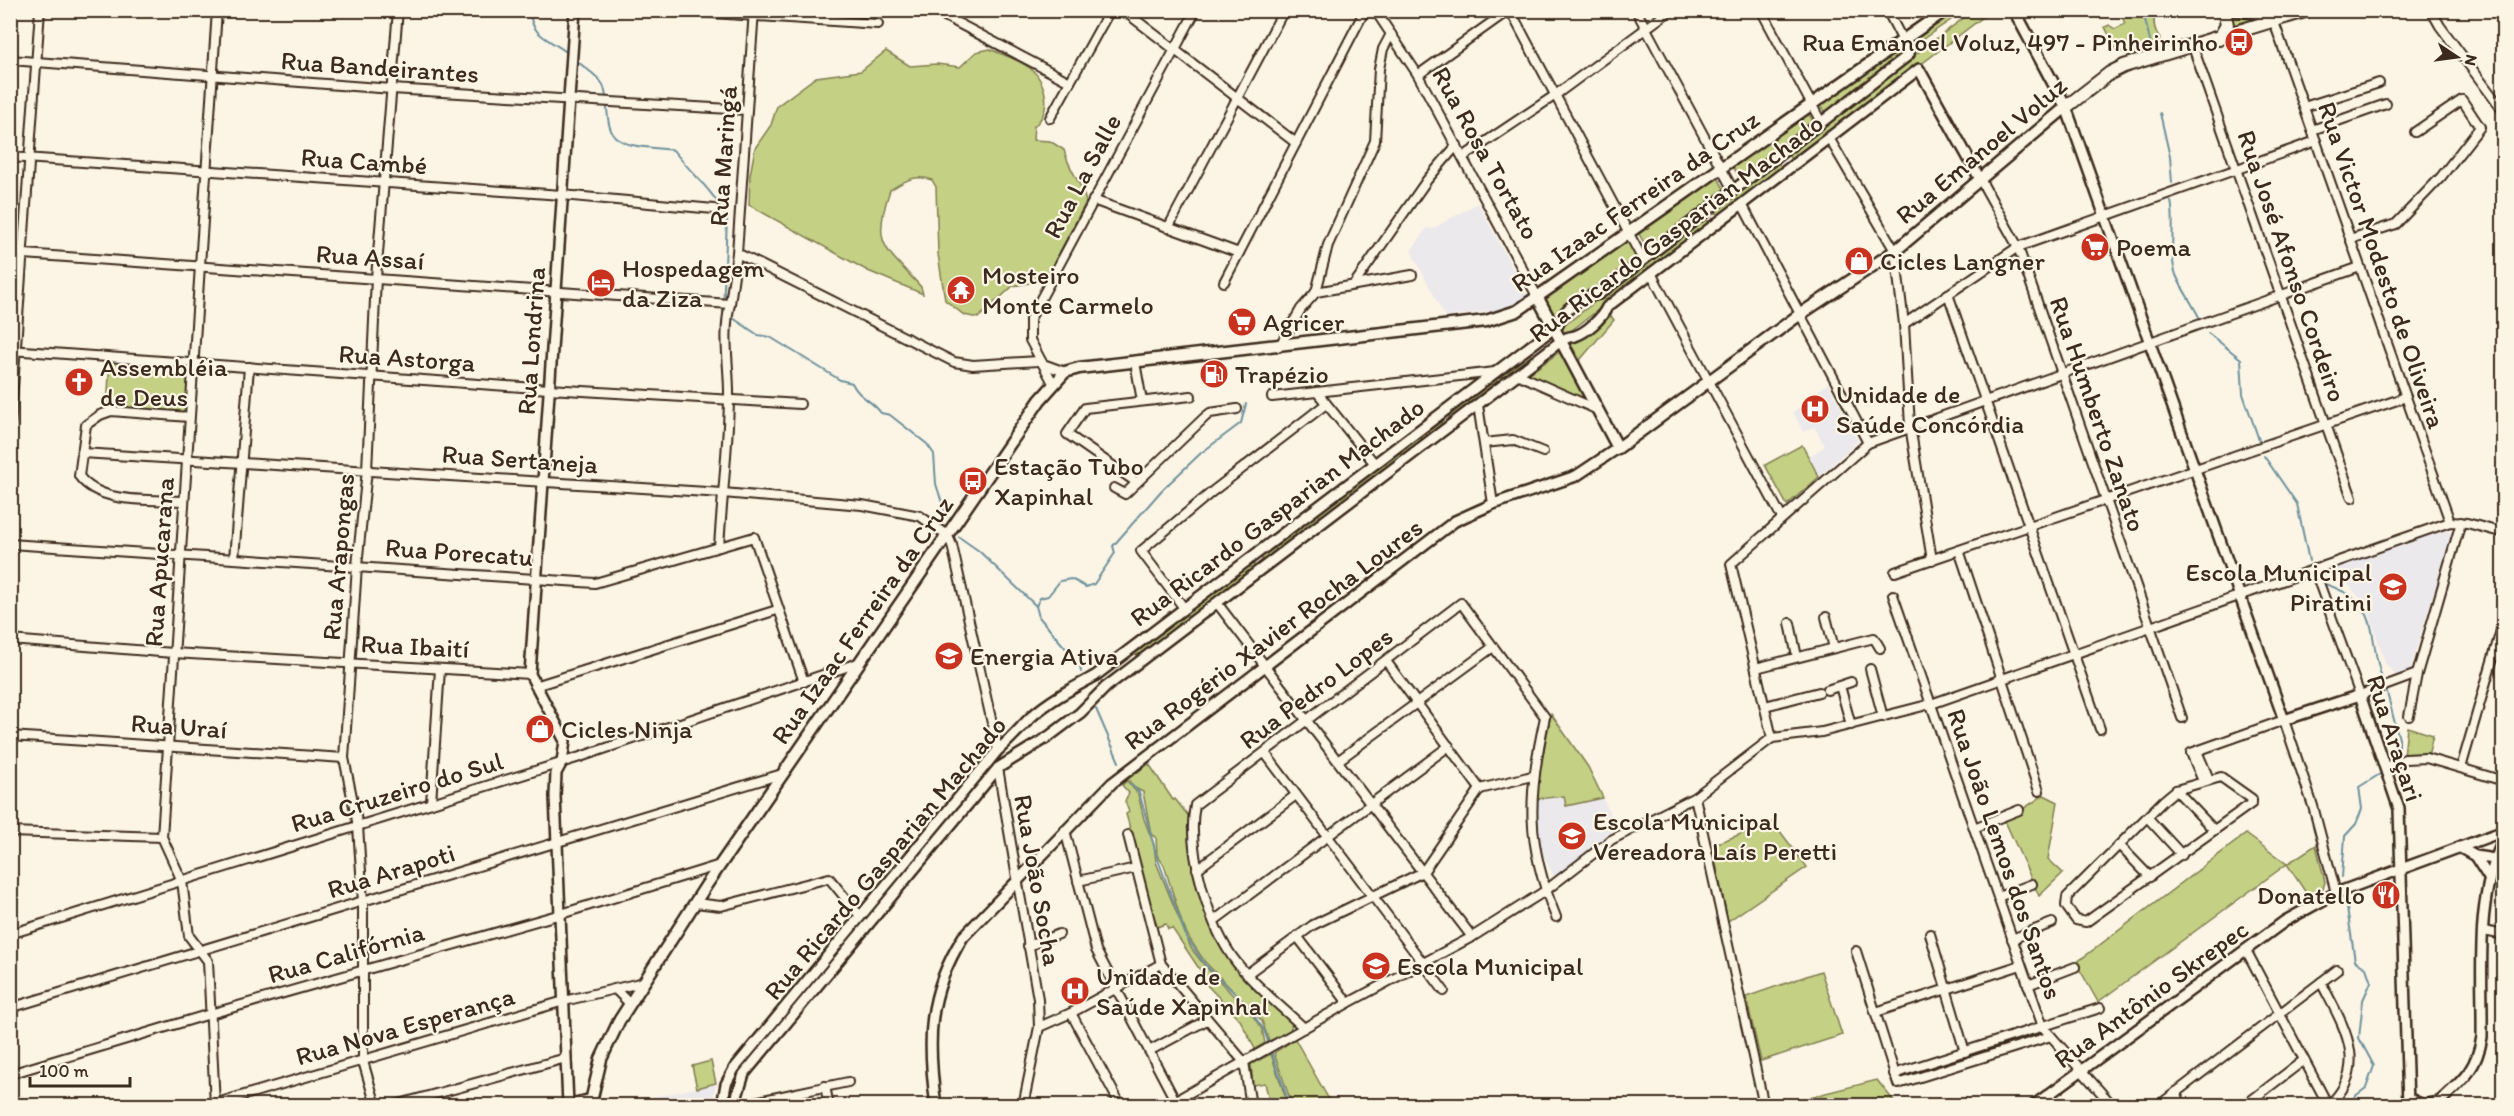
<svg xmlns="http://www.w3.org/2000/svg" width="2514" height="1116" font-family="Itim,sans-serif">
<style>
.built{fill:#ece9ec}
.green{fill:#c4d084;stroke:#807d51;stroke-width:1.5}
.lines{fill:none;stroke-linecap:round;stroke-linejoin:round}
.stream{stroke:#6e919d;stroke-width:2}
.minor-casing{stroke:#3b2a1e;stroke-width:12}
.tertiary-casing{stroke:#3b2a1e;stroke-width:14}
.secondary-casing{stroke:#3b2a1e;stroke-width:15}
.primary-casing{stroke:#3b2a1e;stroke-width:16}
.minor{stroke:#fcf5e5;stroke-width:8}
.tertiary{stroke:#fcf5e5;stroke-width:9}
.secondary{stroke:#fcf5e5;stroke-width:10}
.primary{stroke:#fcf5e5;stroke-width:12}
.labels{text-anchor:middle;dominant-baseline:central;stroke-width:4.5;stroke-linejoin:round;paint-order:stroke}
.poi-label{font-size:26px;fill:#3b2a1e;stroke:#fcf5e5;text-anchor:start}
.street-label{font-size:26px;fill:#3b2a1e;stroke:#fcf5e5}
</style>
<rect width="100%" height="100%" fill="#fcf5e5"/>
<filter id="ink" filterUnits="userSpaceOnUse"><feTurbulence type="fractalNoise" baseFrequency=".0167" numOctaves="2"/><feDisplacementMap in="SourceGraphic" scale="12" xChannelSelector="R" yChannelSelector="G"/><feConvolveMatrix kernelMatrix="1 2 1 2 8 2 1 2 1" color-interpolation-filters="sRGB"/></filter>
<g filter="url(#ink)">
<g class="built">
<path d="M1478,203L1527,295L1506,309L1445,317L1411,251L1427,228L1432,229Z"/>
<path d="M1828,383L1858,441L1819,477L1808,457L1825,446L1814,427L1803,432L1793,412Z"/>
<path d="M2446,530L2451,533L2450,538L2410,671L2397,677L2385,663L2367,606L2334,569Z"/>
<path d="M1564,796L1566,806L1603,798L1616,827L1555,878L1542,853L1536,812L1537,799Z"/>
<path d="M716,1083L712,1105L617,1106Z"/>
</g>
<g class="green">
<path d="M1952,11H1964L1914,45L1910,40Z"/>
<path d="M1973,11H1991L1790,164L1791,159L1786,152Z"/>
<path d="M2120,11H2155C2153,21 2153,30 2160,38L2159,44L2132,56L2116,49L2105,27L2109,25L2115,29L2125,24Z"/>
<path d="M2228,13L2266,18L2229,31Z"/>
<path d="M990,49C1003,55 1018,59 1030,68C1048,83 1052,112 1034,126L1033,140L1050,141L1064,150C1069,171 1082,182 1086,202L1045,280L1013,286L978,318L964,315L945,300L938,254L936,187L932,180C914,174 905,181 890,190C871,246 885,247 921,287L923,294L868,271L749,205L750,175L755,148L771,125L777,106L816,77L861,71L886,51L910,66L937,64L960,67L976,52Z"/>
<path d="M1898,50L1902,56L1826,113L1820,104Z"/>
<path d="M1809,114L1813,122L1740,179L1733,167Z"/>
<path d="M1777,160L1782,169L1720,216L1717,214L1716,209Z"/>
<path d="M1718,178L1724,189L1647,248L1639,234Z"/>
<path d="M1707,214L1706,220L1712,223L1555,343L1551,336Z"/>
<path d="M1629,240L1640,259C1612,280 1582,296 1554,317L1544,300Z"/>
<path d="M10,256H20L14,348H10Z"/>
<path d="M1611,316L1614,320L1580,360L1571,345Z"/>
<path d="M1530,351L1531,358L1450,422L1449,416L1474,393Z"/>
<path d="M1561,351L1591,404L1529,374Z"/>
<path d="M110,360L188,369V415L107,407Z"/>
<path d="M1439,420L1444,426L1263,562L1261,556Z"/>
<path d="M1802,445L1819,477L1787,505L1765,465Z"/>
<path d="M1254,561V567L1219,597L1136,658V653L1162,633L1170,623Z"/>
<path d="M1551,714L1588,767L1603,798L1566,806L1564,796L1537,799L1539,775Z"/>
<path d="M2407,727L2433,735L2428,756H2404Z"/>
<path d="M1149,764L1173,800L1175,799L1187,814L1190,813L1191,846L1207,909L1249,980L1292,1022L1290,1032L1269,1041L1262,1021L1205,962L1189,938L1182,923L1164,865L1157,855L1156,838L1151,834L1143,792L1133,787L1128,779Z"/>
<path d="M1127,781L1138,794L1144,819L1154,845L1156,862L1191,948L1204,965L1253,1016L1262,1029L1265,1043L1255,1049L1240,1020L1204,982L1206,979L1172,928L1168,929L1166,924L1154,928L1149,898L1126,814L1129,812L1125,801L1129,793L1122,785Z"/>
<path d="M2044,795L2058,802L2048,859L2063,873L2039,896L2005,821Z"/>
<path d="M1773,822L1807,867L1728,921L1712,845Z"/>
<path d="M2246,834L2287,864L2316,845L2325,882L2322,892L2310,899L2287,864L2098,1002L2076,963Z"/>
<path d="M1821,971L1842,1035L1761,1061L1746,997Z"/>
<path d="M1295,1039L1332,1105H1292L1274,1053Z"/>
<path d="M1271,1054L1288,1105H1270L1265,1083L1253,1085L1251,1064Z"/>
<path d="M711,1061L716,1083L697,1088L692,1066Z"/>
<path d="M1877,1080L1897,1105H1799L1798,1100Z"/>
</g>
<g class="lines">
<g class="stream">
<path d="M530,10C530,37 551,39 569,54"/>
<path d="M2143,11L2151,45"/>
<path d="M576,60C584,68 598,75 603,85C610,99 603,130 618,139C633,149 655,147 673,150C692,174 714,191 727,219L723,311L725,313"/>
<path d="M2160,113L2170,157L2172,183"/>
<path d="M2171,201C2176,225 2168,252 2176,275C2182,289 2192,303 2199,317"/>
<path d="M730,316L758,335L770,337L840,380L852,383C859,398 872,400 881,413L890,415L927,444L934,454L936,484L946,515"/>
<path d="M2208,333L2241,359L2243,394L2259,440"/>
<path d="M2264,456L2297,504L2309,561"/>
<path d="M959,537L979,551L1036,606L1039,617L1080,665L1081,672"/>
<path d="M2325,584C2386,604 2365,636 2384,684"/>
<path d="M1036,606L1040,598L1048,596L1060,581L1071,579L1086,587L1094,584L1115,553L1113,546L1161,491L1201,453L1241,423L1246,404"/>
<path d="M2386,689L2399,739V753"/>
<path d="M1096,709L1119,762"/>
<path d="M1130,784L1139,792L1157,857L1187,938L1205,965L1245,1003L1264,1030L1290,1106"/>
<path d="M2342,877L2345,836L2356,824L2362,809L2359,787L2380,774"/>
<path d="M2346,901L2355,961L2366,968L2371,982L2363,1000L2359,1038L2374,1066L2366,1088L2354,1097L2350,1106"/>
</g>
<g class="minor-casing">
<g id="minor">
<path d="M668,10L878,24"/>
<path d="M933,10L1070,82"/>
<path d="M1123,10L1296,143"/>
<path d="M1375,10L1418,75L1538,298"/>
<path d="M1510,10L1643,260"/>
<path d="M1636,10L1733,190"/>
<path d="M1761,10L1821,122"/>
<path d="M1887,10L1903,41"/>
<path d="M2227,10L2276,17"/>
<path d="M2431,10L2440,26L2504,112"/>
<path d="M2274,22L2450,522"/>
<path d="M2193,47L2352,498"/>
<path d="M10,60L392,89L747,110"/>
<path d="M1418,75L1509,10"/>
<path d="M2304,107L2379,83"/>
<path d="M1050,118L1110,10"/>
<path d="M2312,130L2386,104"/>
<path d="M1829,138L1895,251L1904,324L1910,426L1932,560"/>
<path d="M10,157L562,195L714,209"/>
<path d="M1463,157L1554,96L1671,10"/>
<path d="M1980,179L2018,247L2182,718"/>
<path d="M1093,200L1239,253"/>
<path d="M1742,204L1868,443"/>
<path d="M1168,228L1284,10"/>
<path d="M2350,239L2396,224L2441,177L2480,127L2462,100L2415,132"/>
<path d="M10,253L730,304L737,253L754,10"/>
<path d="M737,253L954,362L973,365L1039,361"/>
<path d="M1651,273L1782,518"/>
<path d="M1224,282L1365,10"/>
<path d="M1355,283L1427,180L1457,145"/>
<path d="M1316,292L1412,275"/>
<path d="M1948,294L2100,729"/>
<path d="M1904,324L2018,247L2316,141"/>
<path d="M1279,347L1301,309L1316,292L1328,245L1375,141L1379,69L1383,49L1391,34"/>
<path d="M10,350L549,389L800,404"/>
<path d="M1135,362L1142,401"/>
<path d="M1043,364L1065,372"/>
<path d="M1517,374L1598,410"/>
<path d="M1053,383L1030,340V319L1196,10"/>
<path d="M1317,392L1375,464"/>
<path d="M1272,397L1495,372"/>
<path d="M1478,405L1493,504"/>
<path d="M10,429L40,10"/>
<path d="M1484,443L1513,440L1543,452"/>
<path d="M82,453L723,493L862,505L920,516L948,536L952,545L998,750"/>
<path d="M1136,482L1067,434L1085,408L1191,396"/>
<path d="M1114,488L1125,494L1204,418L1210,413L1237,409"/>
<path d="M184,501C151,499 100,505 79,476L86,425L100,415L111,411L189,417"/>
<path d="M10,544L595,583L754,537L804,682"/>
<path d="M719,547C722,498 728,449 729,400C730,368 722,337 730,304"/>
<path d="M1959,550L2039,791"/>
<path d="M234,559L249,367"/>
<path d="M2314,569L2360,695L2417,674"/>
<path d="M1895,572L2406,397"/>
<path d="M1893,595L2043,1027L2113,1106"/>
<path d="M1217,603L1472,937"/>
<path d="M1184,608L1141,551L1213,491L1326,404"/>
<path d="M1826,617L1834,648"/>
<path d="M1790,623L1797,657"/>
<path d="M10,640L173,653L530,674"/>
<path d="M1386,661L1480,789"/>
<path d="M1756,668L1874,638L1880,648"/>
<path d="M1870,669L1883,717"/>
<path d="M535,686L777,610"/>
<path d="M1840,686L1851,725"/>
<path d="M1827,690L1851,682"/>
<path d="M1765,706L1819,692"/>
<path d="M2409,716L2417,674L2461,522"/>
<path d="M10,736L344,758"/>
<path d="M1772,738L1731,564L1868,443L2360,267"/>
<path d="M2197,751L2209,779"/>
<path d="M1265,753L1444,991"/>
<path d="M1339,760L1493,647"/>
<path d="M2386,767L2405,759L2426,758L2504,781"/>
<path d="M998,768L1038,999L1039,1027L1023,1106"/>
<path d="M2461,768L2504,620"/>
<path d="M2221,777L2252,799V803L2086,922L2076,920L2066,906L2067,897L2164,800L2176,790Z"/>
<path d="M2203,781L2191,753L2284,720L2313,806L2336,893"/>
<path d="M2176,790L2214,830"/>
<path d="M1695,797L1764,1106"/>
<path d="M431,803L440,669"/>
<path d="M2147,817L2182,855"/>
<path d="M1974,828L2019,810"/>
<path d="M1065,830L1096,950L1178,1106"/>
<path d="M10,832L162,837"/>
<path d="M1128,835L1161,964L1244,1062L1251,1106"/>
<path d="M2119,845L2150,877"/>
<path d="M1197,869L1296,795"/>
<path d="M1078,881L1136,868"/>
<path d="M1998,897L2032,884"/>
<path d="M695,903L721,906L829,878L860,916"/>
<path d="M1215,920L1449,746"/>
<path d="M2484,931L2504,935"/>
<path d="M10,934L580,757L858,663"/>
<path d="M1930,934L1965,1052"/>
<path d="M1297,936L1348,1003"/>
<path d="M2012,939L2052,923"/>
<path d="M1028,946L1059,934"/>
<path d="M2246,950L2328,1105"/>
<path d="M1856,951L1898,1084L2051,1036"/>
<path d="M1247,974L1313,925L1423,872L1480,789L1532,776"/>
<path d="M2321,982C2342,1024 2372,1066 2328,1106"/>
<path d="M2028,985L2075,967"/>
<path d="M615,989L630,1004"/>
<path d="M10,1008L782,774"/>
<path d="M1876,1012L2021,965"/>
<path d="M1071,1013L1121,1106"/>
<path d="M1039,1027L1071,1013L1161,964"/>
<path d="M1304,1028C1282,1007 1256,987 1237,963C1209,928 1186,850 1195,805L1461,603L1545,717C1528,795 1525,841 1556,917"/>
<path d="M1149,1051L1207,1020"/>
<path d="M10,1074L210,1014L561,914L720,865"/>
<path d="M1894,1074L2100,1008"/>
<path d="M825,1086L829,1106"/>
<path d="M2176,1092L2182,1106"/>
<path d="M207,1106L564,1001L644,982"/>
<path d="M215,1106L208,961L189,936L182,881L162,837L217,10"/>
<path d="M376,1106L363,1061V902L358,826L344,758L357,566L367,470L376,278L398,10"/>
<path d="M392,1106L566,1058"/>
<path d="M735,1106L848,1082"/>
<path d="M1166,1106L1348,1003L1472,937L1545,891L1611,840L1695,797L1772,738L1822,732L1931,704L2450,522L2467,523L2504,533"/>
<path d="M2158,1106L2337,970"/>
<path d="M2244,1106L2304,1060"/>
</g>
</g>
<g class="tertiary-casing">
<g id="tertiary">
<path d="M2066,107L2284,720L2360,695L2399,809L2408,1106"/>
<path d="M2459,847L2475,856L2494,859"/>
<path d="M2475,856L2489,878"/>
<path d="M2408,1098L2423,1105L2438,1102"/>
<path d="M568,1105L555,796L556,773L562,762L565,741L530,674L575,10"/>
<path d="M722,1106L726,1084L734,1069L998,750C1010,740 1020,728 1031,717C1050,700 1073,688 1095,676L1558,325C1564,308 1581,297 1599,294L1906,57L1909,54L1903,41"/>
<path d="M734,1106L744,1074L998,768L1048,737L1080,713L1106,687L1561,341C1566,337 1569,337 1575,336C1587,332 1602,318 1607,307L1919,69L1980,179"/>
<path d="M936,1106C927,1040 927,995 963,937L1112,783L1455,521L1493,504L1576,476L1618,448"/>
<path d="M2033,1106L2285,921L2336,893L2504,831"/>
<path d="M2435,1106C2460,1082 2476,1073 2482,1037C2483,972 2474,899 2504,839"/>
</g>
</g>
<g class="secondary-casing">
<g id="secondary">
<path d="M1538,298L1618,448L1799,315L1895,251L2066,107L2014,10"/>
<path d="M566,1106L590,1100"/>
<path d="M590,1106L601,1059L619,1021L707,884L1040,400L1065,372L1079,368L1486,321L1517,311L1946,10"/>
</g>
</g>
<g class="primary-casing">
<g id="primary">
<path d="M2219,39L2227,25L2224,10"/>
<path d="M2066,107L2110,73L2124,66L2308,10"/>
</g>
</g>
<use href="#minor" class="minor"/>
<use href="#tertiary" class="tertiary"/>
<use href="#secondary" class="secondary"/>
<use href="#primary" class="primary"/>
</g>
</g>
<defs>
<g id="bus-disc" transform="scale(1.5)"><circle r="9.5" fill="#c8321e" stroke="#fcf5e5"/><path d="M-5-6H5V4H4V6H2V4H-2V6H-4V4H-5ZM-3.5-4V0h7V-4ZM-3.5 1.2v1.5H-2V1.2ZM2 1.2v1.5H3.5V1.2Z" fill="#fff"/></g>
<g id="supermarket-disc" transform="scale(1.5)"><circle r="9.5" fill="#c8321e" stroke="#fcf5e5"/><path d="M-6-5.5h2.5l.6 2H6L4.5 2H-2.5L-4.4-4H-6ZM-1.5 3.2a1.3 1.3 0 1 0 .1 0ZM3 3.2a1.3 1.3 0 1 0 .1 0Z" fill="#fff"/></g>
<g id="shop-disc" transform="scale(1.5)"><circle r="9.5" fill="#c8321e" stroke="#fcf5e5"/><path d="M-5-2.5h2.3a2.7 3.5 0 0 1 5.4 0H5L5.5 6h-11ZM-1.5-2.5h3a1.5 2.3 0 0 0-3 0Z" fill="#fff"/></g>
<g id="hotel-disc" transform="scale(1.5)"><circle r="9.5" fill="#c8321e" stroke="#fcf5e5"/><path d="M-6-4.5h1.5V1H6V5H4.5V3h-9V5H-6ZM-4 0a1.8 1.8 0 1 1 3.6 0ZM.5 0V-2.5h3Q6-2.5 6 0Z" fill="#fff"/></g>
<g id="temple-disc" transform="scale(1.5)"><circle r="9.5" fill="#c8321e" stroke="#fcf5e5"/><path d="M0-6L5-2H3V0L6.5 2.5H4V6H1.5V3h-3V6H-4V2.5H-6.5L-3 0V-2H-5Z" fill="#fff"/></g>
<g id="fuel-disc" transform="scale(1.5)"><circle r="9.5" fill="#c8321e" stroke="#fcf5e5"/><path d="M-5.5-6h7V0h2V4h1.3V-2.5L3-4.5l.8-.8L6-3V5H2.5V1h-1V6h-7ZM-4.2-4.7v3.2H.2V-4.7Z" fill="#fff"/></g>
<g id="church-disc" transform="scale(1.5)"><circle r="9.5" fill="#c8321e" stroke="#fcf5e5"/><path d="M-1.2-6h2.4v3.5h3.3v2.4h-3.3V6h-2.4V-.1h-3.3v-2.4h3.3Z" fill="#fff"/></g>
<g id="hospital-disc" transform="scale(1.5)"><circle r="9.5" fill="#c8321e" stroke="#fcf5e5"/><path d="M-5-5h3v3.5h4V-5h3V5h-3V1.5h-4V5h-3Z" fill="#fff"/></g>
<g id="school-disc" transform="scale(1.5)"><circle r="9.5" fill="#c8321e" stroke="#fcf5e5"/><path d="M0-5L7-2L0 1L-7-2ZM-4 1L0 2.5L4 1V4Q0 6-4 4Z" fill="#fff"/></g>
<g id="restaurant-disc" transform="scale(1.5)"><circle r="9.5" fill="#c8321e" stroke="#fcf5e5"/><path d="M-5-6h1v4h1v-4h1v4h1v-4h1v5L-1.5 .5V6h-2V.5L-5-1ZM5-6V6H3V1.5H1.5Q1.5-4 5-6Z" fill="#fff"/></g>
</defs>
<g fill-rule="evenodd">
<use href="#bus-disc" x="2239" y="42"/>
<use href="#supermarket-disc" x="2095" y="247"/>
<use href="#shop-disc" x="1859" y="261"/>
<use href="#hotel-disc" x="601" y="283"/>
<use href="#temple-disc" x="961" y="290"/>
<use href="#supermarket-disc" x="1242" y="322"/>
<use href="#fuel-disc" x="1214" y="374"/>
<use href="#church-disc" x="79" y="382"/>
<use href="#hospital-disc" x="1815" y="409"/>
<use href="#bus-disc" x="973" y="481"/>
<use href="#school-disc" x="2393" y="587"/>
<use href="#school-disc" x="949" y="656"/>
<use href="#shop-disc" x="540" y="729"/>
<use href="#school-disc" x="1572" y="836"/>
<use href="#restaurant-disc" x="2386" y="895"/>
<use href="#school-disc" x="1376" y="966"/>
<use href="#hospital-disc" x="1075" y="991"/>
</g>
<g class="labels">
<g class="poi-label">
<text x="2218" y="42" text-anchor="end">Rua Emanoel Voluz, 497 - Pinheirinho</text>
<text x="2116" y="247">Poema</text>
<text x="1880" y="261">Cicles Langner</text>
<text x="622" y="268">Hospedagem<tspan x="622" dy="30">da Ziza</tspan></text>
<text x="982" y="275">Mosteiro<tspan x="982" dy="30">Monte Carmelo</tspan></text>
<text x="1263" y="322">Agricer</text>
<text x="100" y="367">Assembléia<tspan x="100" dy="30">de Deus</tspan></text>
<text x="1235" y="374">Trapézio</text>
<text x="1836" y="394">Unidade de<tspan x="1836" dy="30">Saúde Concórdia</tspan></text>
<text x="994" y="466">Estação Tubo<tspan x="994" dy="30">Xapinhal</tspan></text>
<text x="2372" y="572" text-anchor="end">Escola Municipal<tspan x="2372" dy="30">Piratini</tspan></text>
<text x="970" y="656">Energia Ativa</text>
<text x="561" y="729">Cicles Ninja</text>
<text x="1593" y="821">Escola Municipal<tspan x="1593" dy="30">Vereadora Laís Peretti</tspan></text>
<text x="2365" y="895" text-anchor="end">Donatello</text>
<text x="1397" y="966">Escola Municipal</text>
<text x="1096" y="976">Unidade de<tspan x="1096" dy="30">Saúde Xapinhal</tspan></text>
</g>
<g class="street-label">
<text transform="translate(380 67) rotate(4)">Rua Bandeirantes</text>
<text transform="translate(1981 150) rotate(-40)">Rua Emanoel Voluz</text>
<text transform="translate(1486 153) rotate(61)">Rua Rosa Tortato</text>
<text transform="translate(723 156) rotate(-86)">Rua Maringá</text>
<text transform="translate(364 161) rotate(4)">Rua Cambé</text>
<text transform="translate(1082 176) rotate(-62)">Rua La Salle</text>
<text transform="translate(1635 201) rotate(-35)">Rua Izaac Ferreira da Cruz</text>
<text transform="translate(1676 228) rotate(-37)">Rua Ricardo Gasparian Machado</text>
<text transform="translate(370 257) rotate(4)">Rua Assaí</text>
<text transform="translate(2382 265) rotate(71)">Rua Victor Modesto de Oliveira</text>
<text transform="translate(2292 266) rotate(71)">Rua José Afonso Cordeiro</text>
<text transform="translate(531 341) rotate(-86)">Rua Londrina</text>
<text transform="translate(407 358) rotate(4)">Rua Astorga</text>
<text transform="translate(2098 414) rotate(71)">Rua Humberto Zanato</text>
<text transform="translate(520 459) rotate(4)">Rua Sertaneja</text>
<text transform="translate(1277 512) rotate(-37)">Rua Ricardo Gasparian Machado</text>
<text transform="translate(459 552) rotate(4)">Rua Porecatu</text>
<text transform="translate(338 557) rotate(-85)">Rua Arapongas</text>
<text transform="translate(159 562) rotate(-86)">Rua Apucarana</text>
<text transform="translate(862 620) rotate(-55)">Rua Izaac Ferreira da Cruz</text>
<text transform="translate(1273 634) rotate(-37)">Rua Rogério Xavier Rocha Loures</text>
<text transform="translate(415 646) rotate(3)">Rua Ibaití</text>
<text transform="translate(1316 688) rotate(-37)">Rua Pedro Lopes</text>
<text transform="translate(179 726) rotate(4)">Rua Uraí</text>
<text transform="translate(2395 738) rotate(72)">Rua Araçari</text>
<text transform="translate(397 792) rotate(-17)">Rua Cruzeiro do Sul</text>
<text transform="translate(2005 854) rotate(71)">Rua João Lemos dos Santos</text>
<text transform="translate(885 858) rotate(-50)">Rua Ricardo Gasparian Machado</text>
<text transform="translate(391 871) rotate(-17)">Rua Arapoti</text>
<text transform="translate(1038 880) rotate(80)">Rua João Socha</text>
<text transform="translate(346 953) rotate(-16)">Rua Califórnia</text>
<text transform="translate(2151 994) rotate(-36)">Rua Antônio Skrepec</text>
<text transform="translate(405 1026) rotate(-16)">Rua Nova Esperança</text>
</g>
</g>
<rect width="2514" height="1116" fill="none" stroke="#fcf5e5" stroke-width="36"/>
<rect x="18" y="18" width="2478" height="1080" fill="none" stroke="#3b2a1e" stroke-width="2" filter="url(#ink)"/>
<g transform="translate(2457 57) rotate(103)" stroke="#fcf5e5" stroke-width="4.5" paint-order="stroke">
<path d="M0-4.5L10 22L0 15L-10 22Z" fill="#3b2a1e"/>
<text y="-9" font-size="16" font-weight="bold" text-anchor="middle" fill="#3b2a1e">N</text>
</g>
<path d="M30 1077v9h100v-9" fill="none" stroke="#3b2a1e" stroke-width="3"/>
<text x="39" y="1077" font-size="18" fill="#3b2a1e" stroke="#fcf5e5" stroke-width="4.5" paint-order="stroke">100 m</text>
</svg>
